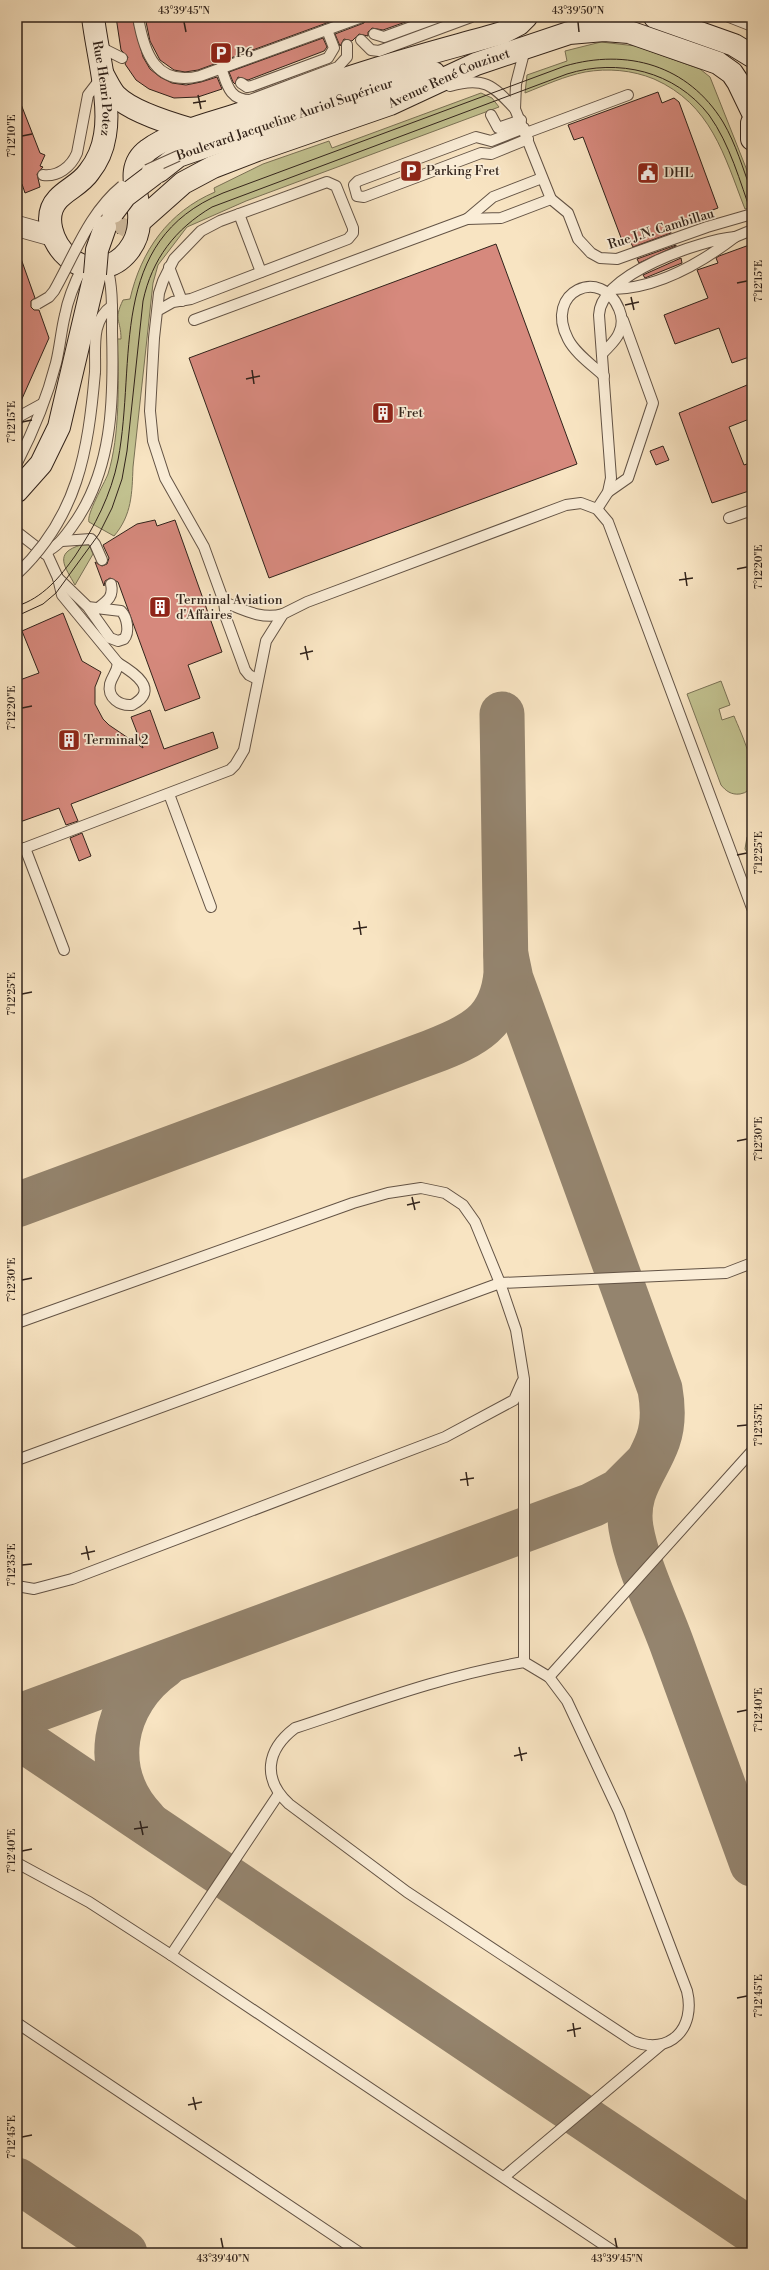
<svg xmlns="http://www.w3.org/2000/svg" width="769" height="2270" font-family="'Libre Bodoni',serif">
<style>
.green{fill:#c2c290;stroke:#7a7256}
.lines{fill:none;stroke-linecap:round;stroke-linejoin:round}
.taxiway{stroke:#94846e;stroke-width:45}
.building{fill:#d6897d;stroke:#31231b}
.secondary-tunnel{stroke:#d0bda1;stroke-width:22;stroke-dasharray:22 11;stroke-linecap:butt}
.lane-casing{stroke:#635345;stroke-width:12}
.street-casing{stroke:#635345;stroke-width:22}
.secondary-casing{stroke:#31231b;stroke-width:24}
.lane{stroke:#faedd7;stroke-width:10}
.street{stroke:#faedd7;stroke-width:20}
.secondary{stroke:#faedd7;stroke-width:22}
.tram{stroke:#31231b;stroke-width:1}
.lane-bridge-casing{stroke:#635345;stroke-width:12;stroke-linecap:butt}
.secondary-bridge-casing{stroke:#31231b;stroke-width:24;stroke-linecap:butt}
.lane-bridge{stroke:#faedd7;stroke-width:10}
.secondary-bridge{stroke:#faedd7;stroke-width:22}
.ticks{fill:none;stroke:#31231b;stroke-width:1.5}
.labels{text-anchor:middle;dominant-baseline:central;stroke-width:3.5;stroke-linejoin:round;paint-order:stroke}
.poi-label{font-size:13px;fill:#31231b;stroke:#faedd7;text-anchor:start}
.street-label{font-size:13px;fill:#31231b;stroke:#faedd7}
.neatline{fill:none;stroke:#31231b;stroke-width:1.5}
.ticks-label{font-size:10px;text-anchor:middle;fill:#31231b}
</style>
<rect width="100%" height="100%" fill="#f8e4c2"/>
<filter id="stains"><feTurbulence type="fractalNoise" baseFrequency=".005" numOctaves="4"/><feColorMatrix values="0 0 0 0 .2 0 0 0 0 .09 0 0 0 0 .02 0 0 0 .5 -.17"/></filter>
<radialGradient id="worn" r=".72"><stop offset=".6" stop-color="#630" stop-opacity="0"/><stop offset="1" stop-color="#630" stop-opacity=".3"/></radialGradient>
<g class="green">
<path d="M601,42L636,46L700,69L710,77L752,183V207L745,209C724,155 711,104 654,79C632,70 608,68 585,72C565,76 545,85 525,93L527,75L567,61L565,51Z"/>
<path d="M481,93L492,98L499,107L246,201L187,227L158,265L153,283L133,467C132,493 132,515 114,536L89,522C86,515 104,484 108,474C120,436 119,379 117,339H121C121,319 113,321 123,300L130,299C141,251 168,212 215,192L214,188L263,164L329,141L332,148Z"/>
<path d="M81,545H89L93,554L75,585C65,567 53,553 81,545Z"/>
<path d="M721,681L730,705L719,709L722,720L734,716C740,731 769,790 740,794C731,795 726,791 721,785L687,694Z"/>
<path d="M752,831V860L745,849L747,837Z"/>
</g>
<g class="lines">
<g class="taxiway">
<path d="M506,955L511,979L660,1389C663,1406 664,1423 658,1440C647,1471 625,1490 631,1528C637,1564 658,1607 671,1642C698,1716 725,1790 752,1864"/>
<path d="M17,1205L431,1052C473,1036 502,1022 506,973L502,714"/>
<path d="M17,1717L592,1505L619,1491L645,1465"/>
<path d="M17,1736L752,2231"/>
<path d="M145,1820C99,1772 112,1702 165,1665"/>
<path d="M17,2180L125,2253"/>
</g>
</g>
<g class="building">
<path d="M116,17H132L143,57L150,69L160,77L172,83L186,85L201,82L217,77L222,89L198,97L174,98L149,89L136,80L125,64L128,57L121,50Z"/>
<path d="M145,17H343L198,70L185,72L174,70L160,60L150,41Z"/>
<path d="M368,17H414V19L383,30L372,28L368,32V36L359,34L352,41L344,39L340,46L335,34L364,23Z"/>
<path d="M323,38L327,47L324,51L248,80L238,77L235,84L233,82L229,72Z"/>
<path d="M658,92L662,103L674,98L679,102L718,208L669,226L671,233L633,247L630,241L623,243L583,137L574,140L568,125Z"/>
<path d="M17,94L40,153L45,155L40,166L43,167L37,174L40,187L25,193L22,184L17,182Z"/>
<path d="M124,218L126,220L118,234L116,232L117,224Z"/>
<path d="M496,244L577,464L269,578L189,358Z"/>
<path d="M752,244V356L732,363L719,328L675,344L664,315L708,298L697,270L718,263L716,258L719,256Z"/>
<path d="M676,245V246L639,263L637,259Z"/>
<path d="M17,253H19L35,298L31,301V307L34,310H39L49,338L17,410Z"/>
<path d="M681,258L682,263L645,278L643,275Z"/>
<path d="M752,383V418L729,427L744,465L752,462V490L712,503L679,413Z"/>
<path d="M663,446L669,460L656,465L650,451Z"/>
<path d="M155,520L157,526L175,520L222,652L188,665L200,698L165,711L118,582L110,578L105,581L104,586L95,562L102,566L107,564L109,558L103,545L137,524Z"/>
<path d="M63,613L82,661L101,672L95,687V704L103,719L109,725L143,748L131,717L150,710L164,749L213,732L218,748L71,804L78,821L66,825L59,808L17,823V681L39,673L22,631Z"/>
<path d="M82,833L91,856L79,861L70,838Z"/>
</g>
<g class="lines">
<path class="secondary-tunnel" d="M113,231L121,216"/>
<g class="lane-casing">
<g id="lane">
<path d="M138,17C144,53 156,87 200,76L362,17"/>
<path d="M729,17L752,26"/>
<path d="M374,34L384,37L439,17"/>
<path d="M361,40L371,50L379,51L471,17"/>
<path d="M98,46L122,58"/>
<path d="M525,49L516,84L515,109L551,199L568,213L578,239L591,253L600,258L617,259L707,227L752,214"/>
<path d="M221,68C227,84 229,100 250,100L338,67L347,57V45"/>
<path d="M241,83L247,87L252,86L328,58L334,48L327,30"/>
<path d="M450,86C483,76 493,85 515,109"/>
<path d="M491,115L498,128L521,120"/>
<path d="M524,128L491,141L476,137L358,181L354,185L357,196L364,197L481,153L491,154L528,139"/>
<path d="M526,133L628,95"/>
<path d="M43,175C58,177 71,167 77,153L88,95L101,78"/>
<path d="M239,214L261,272"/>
<path d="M467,219L493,197L542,178"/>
<path d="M735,237L752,230"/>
<path d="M169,267L182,301"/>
<path d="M157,311L173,302L191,299L348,239L353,233V228L336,186L327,182L220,221L201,231L174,259L163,281L159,293L154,338L150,411L153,441L165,478L204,547L224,602"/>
<path d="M194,320L467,219L501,218L551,199"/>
<path d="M602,354C608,347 616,341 619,333C623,325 622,316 619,309C602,266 543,291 568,339C575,353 592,365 604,376"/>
<path d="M95,372C96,349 90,321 112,306"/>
<path d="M17,421L20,416L42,404"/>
<path d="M17,463C33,432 47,398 56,363C60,347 61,331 65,315C68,298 75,282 83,266"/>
<path d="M608,492L628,478L653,403L623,320"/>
<path d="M597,509L608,492L611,478L599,315C600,274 701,240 735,237C701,263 657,288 614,289"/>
<path d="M729,518L752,510"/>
<path d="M17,532L48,556L58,578L88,607L110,638L118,641L124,639C130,632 127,617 121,611L88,607"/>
<path d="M62,541L91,539L95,544L102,560"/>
<path d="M44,553C57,547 63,539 71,528C113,472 114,400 112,332C112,310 113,288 107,266"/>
<path d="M58,578L62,595L118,663"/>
<path d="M98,608C107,601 114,597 111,584"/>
<path d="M118,663C133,672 161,690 132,705C120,706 107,698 110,684C112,676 117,673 118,663Z"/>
<path d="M257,679L249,675L245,670L226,618L224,602C244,610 262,620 283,614"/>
<path d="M169,794L211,907"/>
<path d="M25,848L64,950"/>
<path d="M17,851L230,770L235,765L244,750L266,641L283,614L307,602L566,505L581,503L597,509L608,522L752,908"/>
<path d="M17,1323L353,1203L388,1193L421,1188L445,1193L463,1205L475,1222L500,1283L516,1330L524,1379V1662"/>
<path d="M17,1460L500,1283L726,1273L752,1263"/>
<path d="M17,1586L34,1589L72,1579L445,1437L514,1400L522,1382"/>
<path d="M524,1662L549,1677L567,1701L619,1812L687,1991C696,2028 670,2056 633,2041L407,1892L289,1804C262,1779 266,1750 295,1728C371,1703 446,1675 524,1662Z"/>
<path d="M549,1677L752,1451"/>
<path d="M17,1863L89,1902L171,1955L616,2253"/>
<path d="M171,1955L278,1795"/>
<path d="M17,2023L360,2253"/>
<path d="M504,2177L661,2045"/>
</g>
</g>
<g class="street-casing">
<path id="street" d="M17,226L53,236"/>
</g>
<g class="secondary-casing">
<g id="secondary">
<path id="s1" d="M93,17C97,52 111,101 105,135C103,148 97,162 89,172C81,184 67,189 58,199C42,216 53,244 68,257C78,266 89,269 102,267C123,264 138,243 139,223C142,198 122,169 148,150C170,133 216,122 243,113C287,98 331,83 376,69C417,56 460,45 502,33L519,24L526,17"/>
<path d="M655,17L734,45L752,56"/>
<path d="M103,75C107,82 111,91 116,96C132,112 172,124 193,130"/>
<path d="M752,123V139"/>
<path id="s2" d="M159,171L178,156L201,148L388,84L434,73"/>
<path id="s3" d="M139,222L183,183L213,167L257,150L390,104L476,64L569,33L604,30L629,32L718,63L732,73L738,82L752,111"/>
<path d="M17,491L41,464L59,427L95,274"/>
</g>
</g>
<use href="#lane" class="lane"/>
<use href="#street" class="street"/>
<use href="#secondary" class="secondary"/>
<g class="tram">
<path d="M17,606C43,598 60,577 75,556C95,526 111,495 118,460C137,360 106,241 223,193L565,66C627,48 688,65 723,122C736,144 743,169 752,193"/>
<path d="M17,616L43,604L56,593L99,534L112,508L122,479L127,451L143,301C152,259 175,229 212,207L567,74C618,58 675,71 709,115C730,144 740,182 752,215"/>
</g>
<g class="lane-bridge-casing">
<g id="lane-bridge">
<path d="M147,170L178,156"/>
<path d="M37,304L49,297L54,291C75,254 89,213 122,186"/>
<path d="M17,574C78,516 88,452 95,372"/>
</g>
</g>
<g class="secondary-bridge-casing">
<g id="secondary-bridge">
<path d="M113,212L125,196L154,174"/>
<path d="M95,274L97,250L105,227"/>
</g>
</g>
<use href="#lane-bridge" class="lane-bridge"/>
<use href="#secondary-bridge" class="secondary-bridge"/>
</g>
<path class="ticks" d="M184,22L186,32M578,22L579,32M198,95L201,109M193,103L206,101M22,136L32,134M737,283L747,281M631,297L634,310M625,305L639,302M252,370L254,384M246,379L260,376M22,422L32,420M737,569L747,567M685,572L687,586M679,580L693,578M305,646L308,660M300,654L313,651M22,708L32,706M737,855L747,853M359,921L361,935M353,929L367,927M22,994L32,992M737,1141L747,1139M412,1197L415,1210M407,1205L420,1202M22,1280L32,1278M737,1426L747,1425M466,1472L468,1486M460,1480L474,1478M86,1546L89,1560M81,1554L95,1551M22,1565L32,1564M737,1712L747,1710M519,1747L522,1761M514,1756L527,1753M140,1821L143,1835M134,1829L148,1827M22,1851L32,1849M737,1998L747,1996M573,2023L575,2037M567,2031L581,2028M193,2097L196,2110M188,2105L202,2102M22,2137L32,2135M221,2238L223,2248M615,2238L617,2248"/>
<defs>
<g id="parking-square" transform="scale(1.15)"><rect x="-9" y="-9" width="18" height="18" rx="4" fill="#8f2418" stroke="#faedd7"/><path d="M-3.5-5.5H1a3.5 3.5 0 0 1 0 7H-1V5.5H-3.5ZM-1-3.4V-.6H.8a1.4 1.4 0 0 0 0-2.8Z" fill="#fff"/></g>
<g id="civic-square" transform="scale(1.15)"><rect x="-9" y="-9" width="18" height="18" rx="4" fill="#8f2418" stroke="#faedd7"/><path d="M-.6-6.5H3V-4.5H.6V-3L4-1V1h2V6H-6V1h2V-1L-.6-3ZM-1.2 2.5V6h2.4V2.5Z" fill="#fff"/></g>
<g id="building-square" transform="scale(1.15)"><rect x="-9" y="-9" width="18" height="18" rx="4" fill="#8f2418" stroke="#faedd7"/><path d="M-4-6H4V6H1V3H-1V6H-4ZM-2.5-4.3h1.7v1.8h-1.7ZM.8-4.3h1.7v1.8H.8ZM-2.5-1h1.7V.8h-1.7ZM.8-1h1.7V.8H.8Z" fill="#fff"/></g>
</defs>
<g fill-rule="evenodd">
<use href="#parking-square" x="221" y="53"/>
<use href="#parking-square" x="411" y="171"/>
<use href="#civic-square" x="648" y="173"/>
<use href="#building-square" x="383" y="413"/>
<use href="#building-square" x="160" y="607"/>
<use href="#building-square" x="69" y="740"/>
</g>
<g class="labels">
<g class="poi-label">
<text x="236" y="53">P6</text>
<text x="426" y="171">Parking Fret</text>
<text x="664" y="173">DHL</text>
<text x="398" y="413">Fret</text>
<text x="176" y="600">Terminal Aviation<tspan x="176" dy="15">d'Affaires</tspan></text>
<text x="84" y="740">Terminal 2</text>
</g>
<g class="street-label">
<text stroke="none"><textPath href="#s3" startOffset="345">Avenue René Couzinet</textPath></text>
<text stroke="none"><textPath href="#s1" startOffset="72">Rue Henri Potez</textPath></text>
<text stroke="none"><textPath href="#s2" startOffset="137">Boulevard Jacqueline Auriol Supérieur</textPath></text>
<text transform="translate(661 229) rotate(-17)">Rue J.N. Cambillau</text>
</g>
</g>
<rect width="769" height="2270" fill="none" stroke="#f8e4c2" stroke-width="44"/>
<rect x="22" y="22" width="725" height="2226" class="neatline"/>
<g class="ticks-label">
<text x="184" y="14">43°39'45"N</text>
<text x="578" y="14">43°39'50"N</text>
<text transform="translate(11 136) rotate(-90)" y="4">7°12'10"E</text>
<text transform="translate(758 281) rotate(-90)" y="4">7°12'15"E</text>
<text transform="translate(11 422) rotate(-90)" y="4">7°12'15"E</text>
<text transform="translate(758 567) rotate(-90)" y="4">7°12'20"E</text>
<text transform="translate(11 708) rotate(-90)" y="4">7°12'20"E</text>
<text transform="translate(758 853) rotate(-90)" y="4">7°12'25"E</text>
<text transform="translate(11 994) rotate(-90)" y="4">7°12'25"E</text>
<text transform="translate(758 1139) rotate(-90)" y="4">7°12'30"E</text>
<text transform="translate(11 1280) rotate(-90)" y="4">7°12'30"E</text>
<text transform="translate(758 1425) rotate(-90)" y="4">7°12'35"E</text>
<text transform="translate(11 1565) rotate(-90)" y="4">7°12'35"E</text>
<text transform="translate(758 1710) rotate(-90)" y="4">7°12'40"E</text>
<text transform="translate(11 1851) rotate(-90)" y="4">7°12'40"E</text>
<text transform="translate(758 1996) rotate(-90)" y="4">7°12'45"E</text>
<text transform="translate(11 2137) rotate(-90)" y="4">7°12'45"E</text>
<text x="223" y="2262">43°39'40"N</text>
<text x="617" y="2262">43°39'45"N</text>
</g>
<rect width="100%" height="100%" filter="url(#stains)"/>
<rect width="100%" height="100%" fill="url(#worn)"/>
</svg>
